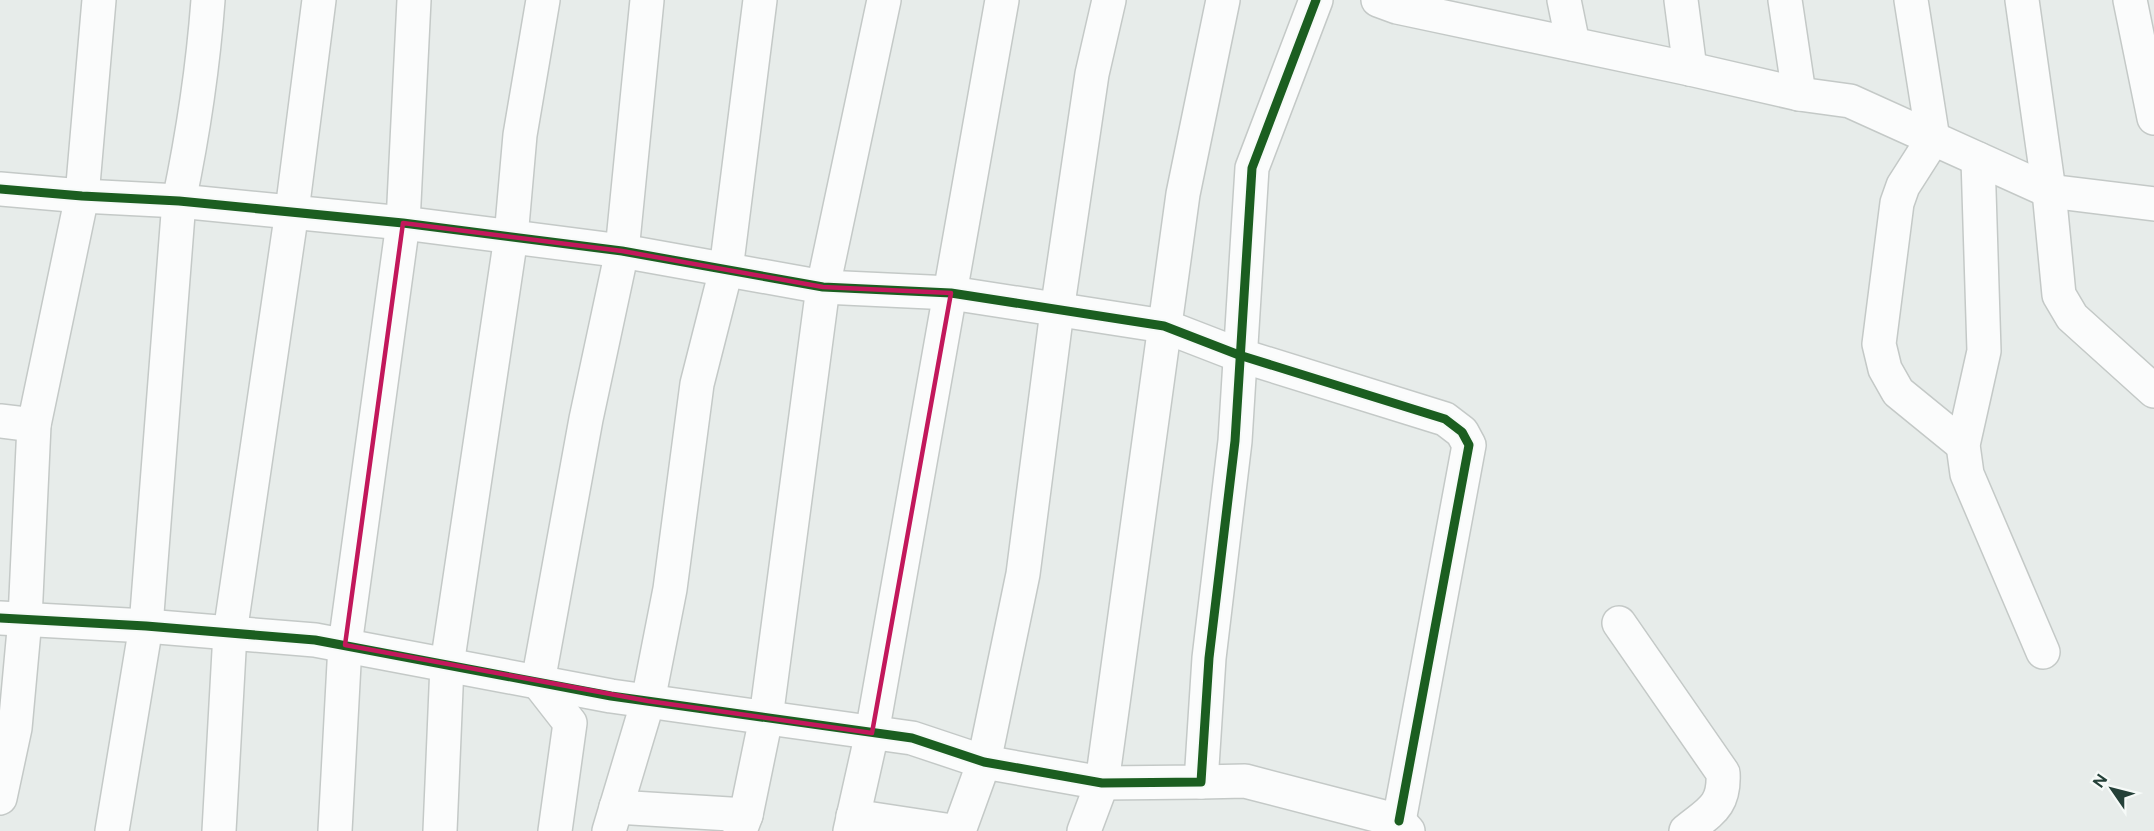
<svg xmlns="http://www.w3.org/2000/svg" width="2154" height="831" font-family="Figtree,sans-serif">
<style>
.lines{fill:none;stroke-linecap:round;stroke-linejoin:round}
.minor-casing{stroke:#c4c9c7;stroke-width:36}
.minor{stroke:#fbfcfc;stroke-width:33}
.cycleway-casing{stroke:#f6faf8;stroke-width:13}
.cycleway{stroke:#1b5e20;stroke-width:9}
.marked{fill:none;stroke:#c2185b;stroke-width:4.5;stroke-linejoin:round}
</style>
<rect width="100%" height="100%" fill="#e7ecea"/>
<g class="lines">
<g class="minor-casing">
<g id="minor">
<path d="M1378,0L1397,7L1690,69L1799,94L1850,101L2049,191L2154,204"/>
<path d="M1564,0L1573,44"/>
<path d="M1681,0L1690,69"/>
<path d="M1785,0L1799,94"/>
<path d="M1911,0L1933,139L1903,186L1897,203L1879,344L1885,369L1898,392L1963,445"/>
<path d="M2022,0L2049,191L2059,295L2072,317L2154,391"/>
<path d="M2130,0L2154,118"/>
<path d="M1978,159L1984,351L1963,445L1967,474L2043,652"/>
<path d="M0,189L82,196L179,201L403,223L622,251L823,287L951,293L1164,326L1239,355L1445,419L1462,432L1469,445L1399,821"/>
<path d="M0,421L34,425"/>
<path d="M0,618L146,626L315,640L611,696L912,738L984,762L1102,783L1201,782L1209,658L1235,441L1252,168L1316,0"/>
<path d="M1619,623L1723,773C1725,807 1709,812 1686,831"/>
<path d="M1201,782L1245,781L1399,821L1408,831"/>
<path d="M0,798L15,728L25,619L34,425L82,196L99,0"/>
<path d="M616,807L746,815"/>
<path d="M853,816L952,831"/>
<path d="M112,831L146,626L179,201C193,134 203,68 208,0"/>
<path d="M219,831L230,633L292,211L319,0"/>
<path d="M335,831L345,645L403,223L414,0"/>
<path d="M440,831L447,665L511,237L520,135L543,0"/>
<path d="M555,831L570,723L538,682L586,419L622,251L647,0"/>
<path d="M609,831L648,701L670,589L697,384L726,270L760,0"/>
<path d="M740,831L746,815L766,718L823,287L884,0"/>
<path d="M850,831L872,733L1002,0"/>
<path d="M959,831L984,762L1023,574L1057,311L1092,74L1109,0"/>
<path d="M1084,831L1102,783L1183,194L1223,0"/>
</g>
</g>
<use href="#minor" class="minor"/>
<g class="cycleway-casing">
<g id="cycleway">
<path d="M0,189L82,196L179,201L403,223L622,251L823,287L951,293L1164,326L1239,355L1445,419L1462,432L1469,445L1399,821"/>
<path d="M0,618L146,626L315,640L611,696L912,738L984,762L1102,783L1201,782L1209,658L1235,441L1252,168L1316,0"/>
</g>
</g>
<use href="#cycleway" class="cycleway"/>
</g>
<path class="marked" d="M403,223L622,251L823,287L951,293L872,733L648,701L345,645Z"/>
<g transform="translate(2112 789) rotate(305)" stroke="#f6faf8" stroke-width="4.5" paint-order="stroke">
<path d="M0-4.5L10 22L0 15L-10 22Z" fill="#244038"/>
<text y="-9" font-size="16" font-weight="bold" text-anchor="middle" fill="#244038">N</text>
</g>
</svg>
